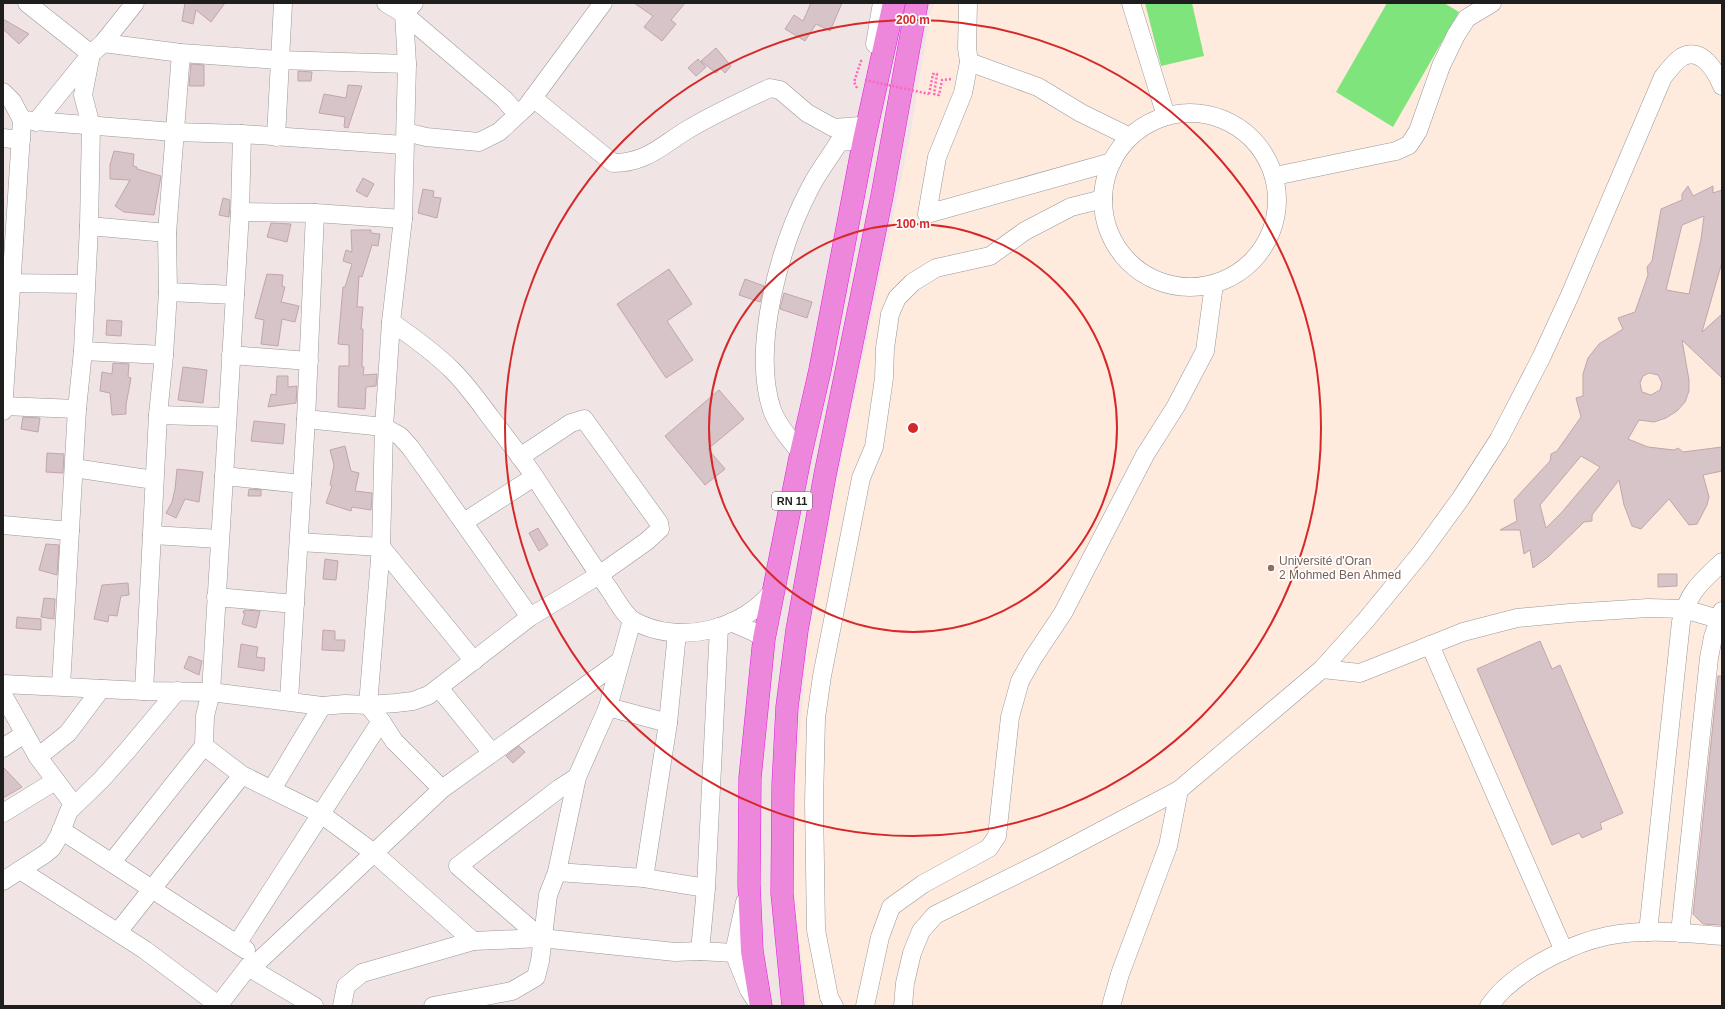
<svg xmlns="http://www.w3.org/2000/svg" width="1725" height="1009" font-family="Helvetica,sans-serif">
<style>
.education{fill:#ffeade}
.pitch{fill:#80e47d}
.building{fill:#d7c4c8;stroke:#c3a5ab;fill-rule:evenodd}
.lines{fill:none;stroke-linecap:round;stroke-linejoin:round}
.minor-casing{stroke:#989898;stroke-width:19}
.highway-casing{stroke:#e619e2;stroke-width:23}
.path{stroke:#ff66b8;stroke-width:2.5;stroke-dasharray:2 2;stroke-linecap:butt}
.minor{stroke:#fff;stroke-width:18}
.highway{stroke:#ec87db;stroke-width:22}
.path-bridge{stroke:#ff66b8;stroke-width:2.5;stroke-dasharray:2 2;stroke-linecap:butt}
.ring{fill:none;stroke:#d62828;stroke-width:2}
.education-dot{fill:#8d6e63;stroke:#fff;stroke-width:1.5}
.labels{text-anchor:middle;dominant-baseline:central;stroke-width:3.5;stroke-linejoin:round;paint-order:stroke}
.shield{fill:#fff;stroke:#626262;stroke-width:1}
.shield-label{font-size:11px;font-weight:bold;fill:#1e1e1e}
.education-label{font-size:12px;fill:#785e54;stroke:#fff;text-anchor:start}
.centre{fill:#d62828;stroke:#fff;stroke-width:2}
.ring-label{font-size:12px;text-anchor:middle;font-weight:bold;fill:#d62828;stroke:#fff;stroke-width:3.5;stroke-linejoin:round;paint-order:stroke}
</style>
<rect width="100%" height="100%" fill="#f0e4e4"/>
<path class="education" d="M935,3H1722V1006H808L794,904V800L808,638L833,498L910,137L930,13Z"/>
<g class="pitch">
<path d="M1145,3H1192L1204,56L1161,66Z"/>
<path d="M1387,3H1444L1459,12L1393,127L1336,92Z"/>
</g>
<g class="building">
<path d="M185,3H225L211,22L196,10L193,24L182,21Z"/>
<path d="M634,3H685L671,20L676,24L662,41L644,27L653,16Z"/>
<path d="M811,3H842L830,31L816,24L805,41L785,29L794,15L803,21Z"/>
<path d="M3,19L29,34L19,44L3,29Z"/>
<path d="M716,48L731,66L725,73L720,68L716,73L701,61Z"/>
<path d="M698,59L706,67L696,76L688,68Z"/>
<path d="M191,64L204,65V86H189Z"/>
<path d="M298,71L312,72L311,81H298Z"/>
<path d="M348,85L362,86L348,128L344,127L345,117L319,113L324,94L346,98Z"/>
<path d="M114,151L134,154L133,166L137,167V169L161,176L154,215L124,212L115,206L130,180L110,179V165Z"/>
<path d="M363,178L374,184L367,197L356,191Z"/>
<path d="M1688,186L1693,196L1713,186V193L1722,190V262L1702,332L1722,314V378L1682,340L1689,380V391L1685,402L1677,411L1666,418L1654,422L1639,420L1628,439L1648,447L1674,450L1678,448L1683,452L1722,447V471L1703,475L1709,497L1707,505L1697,524L1689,525L1669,499L1641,529L1632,526L1624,505L1619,480L1592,515V521L1584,522L1548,557L1533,568L1530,550L1524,554L1520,530H1500L1517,521L1514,500L1550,461L1551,454L1557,451L1581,417L1576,398L1583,396V374L1588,358L1599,344L1623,329L1618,318L1635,312L1648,275L1647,267L1652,261L1661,209L1682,200V194ZM1704,216L1701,239L1689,294L1666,290L1682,225ZM1649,373L1658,375L1662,383L1660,390L1651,395L1642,392L1640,383L1643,376ZM1581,456L1600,467L1562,512L1546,528L1540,505Z"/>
<path d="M423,189L434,191L433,197L441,198L437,218L418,213Z"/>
<path d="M223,198L230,200L229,217L219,215Z"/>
<path d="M271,223L291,224L287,242L267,237Z"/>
<path d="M351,230H371V233L380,234L378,246L372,245L362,277L359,276L357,307H363L361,329H363L362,367H364L363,375L377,374L376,386L366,387L365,409L338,407L339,366H349V345L338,344L343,287H345L352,264L343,261L346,250L352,252Z"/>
<path d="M669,269L692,304L667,321L693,360L666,378L617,304Z"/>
<path d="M267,274L283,275L282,286L285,287L281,302L299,306L295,322L282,319L278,346L261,344L264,320L255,318Z"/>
<path d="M745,279L764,286L760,302L739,295Z"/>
<path d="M784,293L812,302L807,318L780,309Z"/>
<path d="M107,320L122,321L121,336L106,335Z"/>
<path d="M113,363L129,364L128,377L131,378L126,405V414L112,415L110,393L100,391L102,372L112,374Z"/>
<path d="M183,367L207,370L203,403L178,400Z"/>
<path d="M277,376H288V387L297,386L296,403L268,407L271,394L276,395Z"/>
<path d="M719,390L744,419L708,449L725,469L705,485L665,436Z"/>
<path d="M23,417L40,418L38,432L21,429Z"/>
<path d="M254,421L285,424L283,444L251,441Z"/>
<path d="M345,446L351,471L359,473L355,491L372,493L371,510L352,507L351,511L326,503L332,486L330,485L334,465L330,450Z"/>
<path d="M47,453L64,454L63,473L46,472Z"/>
<path d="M177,469L203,472L199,502L185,499L176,518L166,513L172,502L175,489Z"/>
<path d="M249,489L261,490V496H248Z"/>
<path d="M538,528L548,545L539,551L529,533Z"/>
<path d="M46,544L59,545L57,575L39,570Z"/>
<path d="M325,559L338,561L336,580L323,579Z"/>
<path d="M1658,574H1677V586L1658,587Z"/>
<path d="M128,583L129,595L121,596L117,616L109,615L108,622L94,619L102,585Z"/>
<path d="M44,598L55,599L54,619L41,617Z"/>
<path d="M244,610L260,611L256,628L242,624L245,613H243Z"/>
<path d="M17,617L41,619V630L16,628Z"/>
<path d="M323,630L335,631V640H345L344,651L322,650Z"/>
<path d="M1540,641L1552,669L1560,665L1623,813L1600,823L1602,829L1582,838L1579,833L1552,845L1477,669Z"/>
<path d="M241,644L258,647L256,657L265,658L264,671L238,667Z"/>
<path d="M189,656L202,661L199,675L184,668Z"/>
<path d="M1718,676H1722V925L1703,924L1693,914Z"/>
<path d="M519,746L525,752L513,763L506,756Z"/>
<path d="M3,767L22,787L3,798Z"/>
</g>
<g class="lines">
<g class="minor-casing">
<g id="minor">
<path d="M27,3L91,54L36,122"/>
<path d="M414,3L404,14L504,99L517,114"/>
<path d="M968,3L967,48L969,62"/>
<path d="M1131,3L1166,116"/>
<path d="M103,43L181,53L279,60L407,64"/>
<path d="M875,44L882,3"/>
<path d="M3,92L12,101L22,120L3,411"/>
<path d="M533,98L613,163C646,163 661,146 687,130C714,114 742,101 770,88L780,90L807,113L834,128L860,126"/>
<circle cx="1190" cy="200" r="87"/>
<path d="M22,120L174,132L242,134L404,145"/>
<path d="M406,132L426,137L479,142L499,132L527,106L603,3"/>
<path d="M276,137L283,3"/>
<path d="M3,138L21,140"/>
<path d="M1112,162L927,214L937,157L963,93L969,62L1038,87L1081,113L1130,137"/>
<path d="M1275,176L1396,151L1409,145L1418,131L1441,66L1456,35L1467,18L1492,3"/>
<path d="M240,212L315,213L403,219"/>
<path d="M89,226L167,233"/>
<path d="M3,283L86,284"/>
<path d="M168,292L235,295"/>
<path d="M391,322C413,337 434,352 453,371C467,385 479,402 491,418C506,438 522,458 536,479C561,517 585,555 611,592C617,601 625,616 634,621C679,646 745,630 775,588"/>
<path d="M83,351L164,355"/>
<path d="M231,355L309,361"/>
<path d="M3,406L77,409"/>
<path d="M158,415L227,417"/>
<path d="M306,419L384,427L400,436L410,447L430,475L530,617"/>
<path d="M801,453C791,441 778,426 772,410C751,347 780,245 810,188C818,172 830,157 839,142L864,140L860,126"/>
<path d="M74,468L154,480"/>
<path d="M224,476L302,484"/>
<path d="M464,522L534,477"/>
<path d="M3,525L70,531"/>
<path d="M152,535L220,539"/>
<path d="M299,542L381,547L474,661"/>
<path d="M216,597L295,604"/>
<path d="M731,622L754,632L764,639"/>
<path d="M719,627L706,888L700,951L734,953"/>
<path d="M1430,645L1564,951"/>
<path d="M1322,669L1360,673L1463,632L1517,618L1570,613L1648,608L1684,609L1722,620"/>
<path d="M3,684L144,691L211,692L322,706L345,704L368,705L396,703L413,701L429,695L530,617L599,575L647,541L660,529L659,523L584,419L571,423L520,457"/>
<path d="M61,686L77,409L83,351L89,226L91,126L83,95L91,54L103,43L135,3"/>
<path d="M439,688L492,753"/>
<path d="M144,691L158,415L164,355L168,292L167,233L181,53"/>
<path d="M3,695L38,757L74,805"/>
<path d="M289,700L306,419L315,213"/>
<path d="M608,707L668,723"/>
<path d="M381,721L394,741L442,789"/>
<path d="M204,746L242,775L321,814L374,853L473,941"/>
<path d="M3,748L24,734"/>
<path d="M38,757L68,733L101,689"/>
<path d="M272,789L322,706"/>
<path d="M3,813L55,781"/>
<path d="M61,830L246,950"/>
<path d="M112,862L204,746L205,716L211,692L240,212L242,134"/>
<path d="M20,870L145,950L218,1005"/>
<path d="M557,872L644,878L706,888"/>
<path d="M644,878L668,723L677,633"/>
<path d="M3,881L45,854L52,848L59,836L69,811L102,779L126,752L177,691"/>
<path d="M745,902L734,953L749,990L758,1004"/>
<path d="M118,932L242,775"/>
<path d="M1648,932L1681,622C1689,591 1699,584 1722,562"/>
<path d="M1680,933L1709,658L1713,637L1722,611"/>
<path d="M541,938L458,866L560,788L577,777"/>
<path d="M237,944L381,721L368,705L381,547L384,427L391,322L403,219L407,64L404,14L386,3"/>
<path d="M248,967L314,1006"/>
<path d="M218,1006L248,967L261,959L442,789L620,661"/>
<path d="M342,1006L346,986L362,973L473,941L541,938L675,952L700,951"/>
<path d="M433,1006L512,991L536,977L540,961L548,895L557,872L577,777L608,707L632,620"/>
<path d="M834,1006L829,997L816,930L814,802L816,718L822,676L861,478L874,447L884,378L885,348L890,314L897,298L913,282L936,268L990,256L1025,231L1071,207L1103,199"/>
<path d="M865,1006L880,937L891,907L923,884L989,848L997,836L1010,717L1020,681L1033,658L1063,613L1145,455L1176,406L1205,351L1214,284"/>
<path d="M903,1006L905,983L912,953L921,931L935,915L1046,860L1179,790L1322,669L1366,620L1421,553L1461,498L1499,439L1541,358L1570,295L1663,77C1669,70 1674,62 1682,57C1701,46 1716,71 1722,86"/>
<path d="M1111,1006L1120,974L1168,846L1179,790"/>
<path d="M1489,1006C1494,1000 1499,993 1505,988C1530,965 1573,943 1607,936C1645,928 1684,933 1722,936"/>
</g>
</g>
<g class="highway-casing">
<g id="highway">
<path d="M761,1006L752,951L749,884L750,778L764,639L801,453L820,370L864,140L894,3"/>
<path d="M793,1006L782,893L783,785L787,707L797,630L825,475L882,196L917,3"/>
</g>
</g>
<g class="path">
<path d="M857,88L854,82L861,61H863"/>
<path d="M929,94L933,74H937L934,94L939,95L942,80L951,79"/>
</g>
<use href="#minor" class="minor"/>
<use href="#highway" class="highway"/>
<path class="path-bridge" d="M865,80L929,94"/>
</g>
<g class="ring">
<circle cx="913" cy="428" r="204"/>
<circle cx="913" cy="428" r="408"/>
</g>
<circle class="education-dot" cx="1271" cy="568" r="4"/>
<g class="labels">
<rect class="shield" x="772" y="492" width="40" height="18" rx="3"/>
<g class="shield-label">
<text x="792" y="501">RN 11</text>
</g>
<g class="education-label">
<text x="1279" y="561">Université d'Oran<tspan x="1279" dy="14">2 Mohmed Ben Ahmed</tspan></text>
</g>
</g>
<circle cx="913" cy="428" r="6" class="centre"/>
<g class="ring-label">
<text x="913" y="24">200 m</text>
<text x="913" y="228">100 m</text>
</g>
<rect width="1725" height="1009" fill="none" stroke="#1e1e1e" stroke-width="8"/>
</svg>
